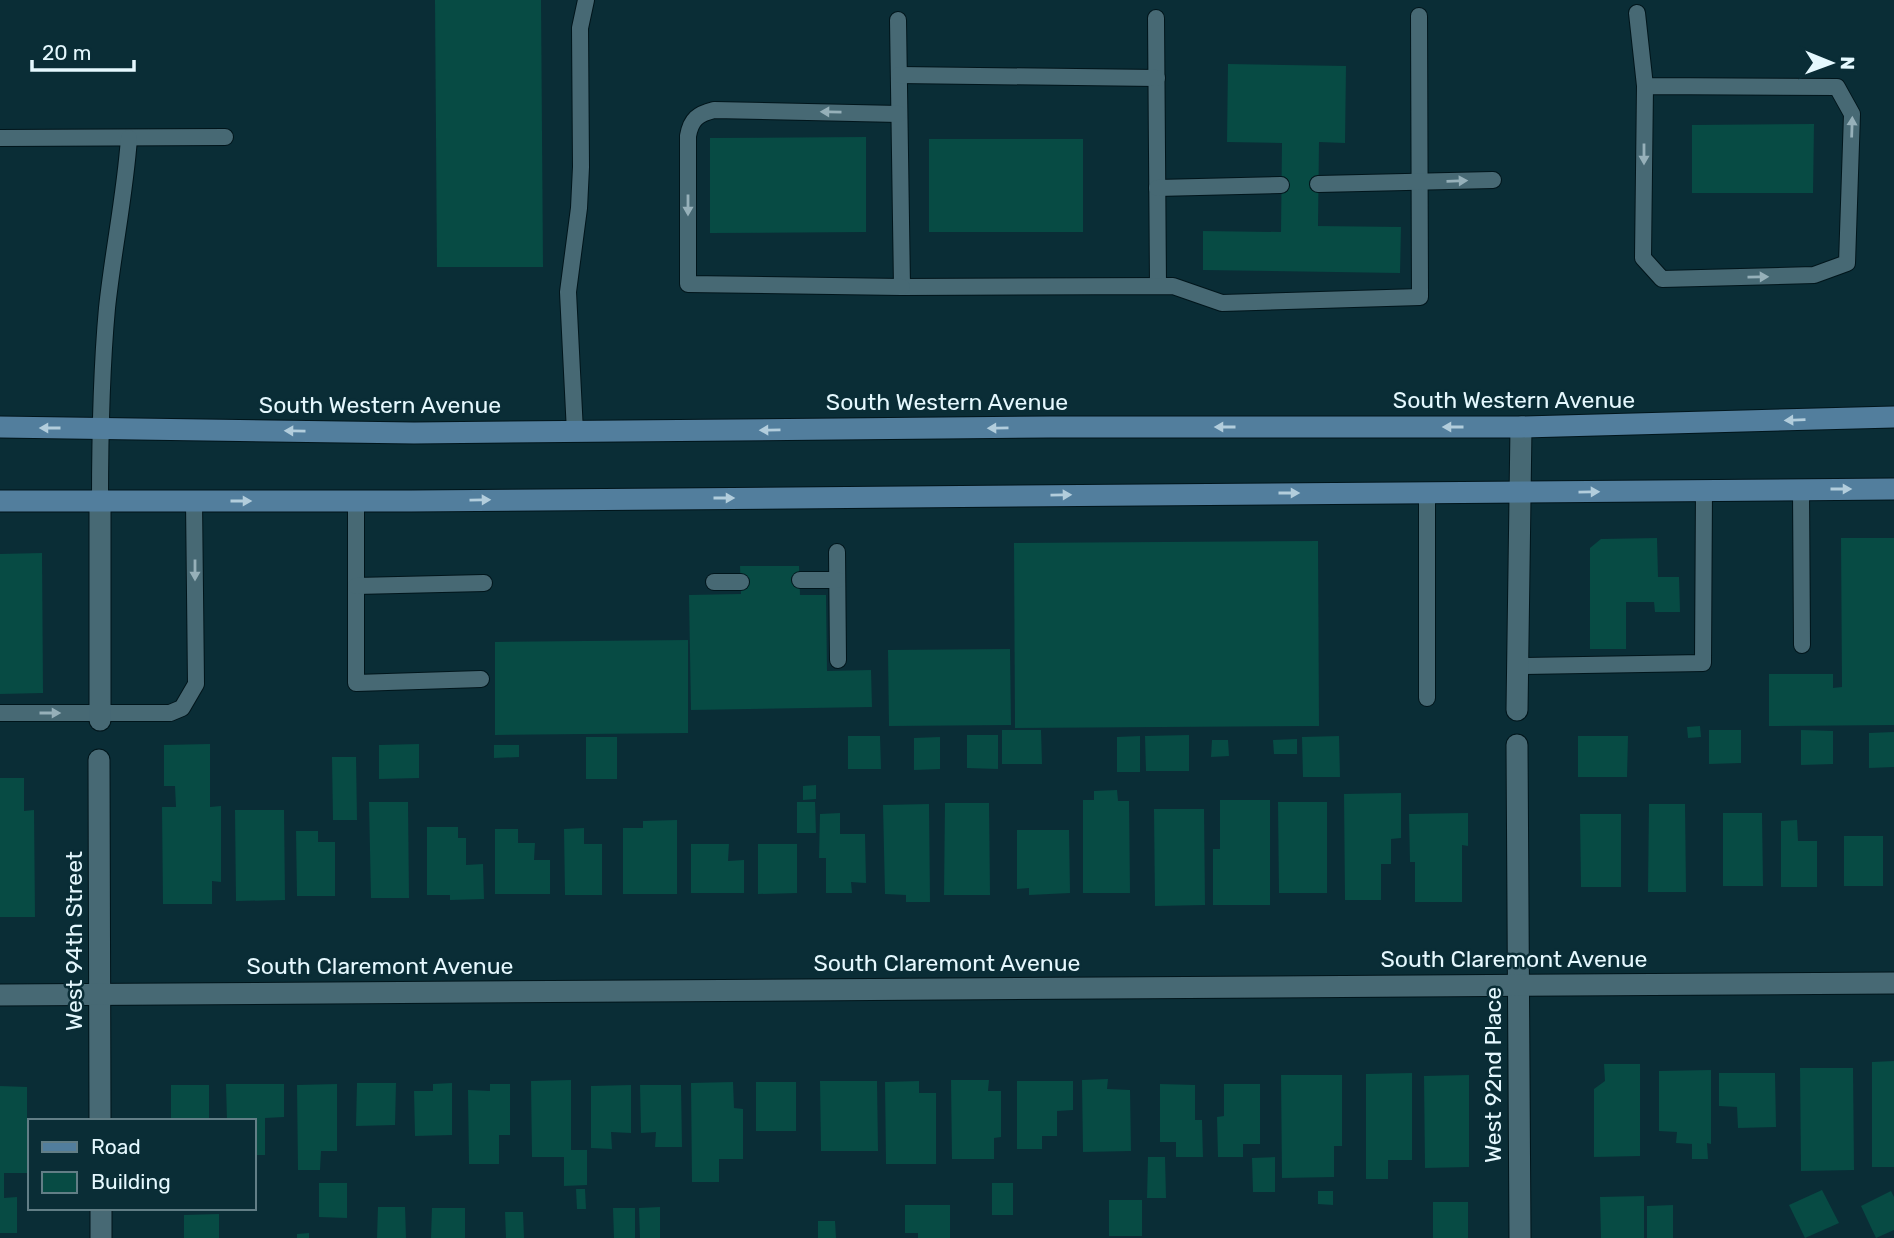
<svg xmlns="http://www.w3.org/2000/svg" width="1894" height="1238" font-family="Rubik,sans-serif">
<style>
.building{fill:#074b44}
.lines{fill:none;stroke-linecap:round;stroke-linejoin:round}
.lane-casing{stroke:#00151b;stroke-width:18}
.street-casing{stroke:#00151b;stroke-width:23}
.secondary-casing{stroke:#00151b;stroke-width:23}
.lane{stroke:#476974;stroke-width:16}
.street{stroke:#476974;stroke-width:21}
.secondary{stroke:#527e9d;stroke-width:21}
.oneway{fill:#96b0b9}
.oneway2{fill:#b2cddc}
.labels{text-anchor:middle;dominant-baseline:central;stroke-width:5;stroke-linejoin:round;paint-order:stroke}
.street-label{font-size:23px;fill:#e5f8fe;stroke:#0a2d36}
</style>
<rect width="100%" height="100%" fill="#0a2d36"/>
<g class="building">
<path d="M435,0H541L543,267H437Z"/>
<path d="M1228,64L1346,66L1345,143L1319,142L1318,226L1401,227L1400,273L1203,270V231L1281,232L1282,143L1227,142Z"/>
<path d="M1814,124L1813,193H1692V125Z"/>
<path d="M866,137V232L710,233V138Z"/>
<rect x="929" y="139" width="154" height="93"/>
<path d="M1657,538L1658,577H1679L1680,612H1655L1654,602H1626V649H1590V548L1601,539Z"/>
<path d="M1841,538H1894V725L1769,726V674H1833V688L1842,687Z"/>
<path d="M1318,541L1319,726L1015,728L1014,543Z"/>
<path d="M42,553L43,693L0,694V554Z"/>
<path d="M740,566H799L800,595H826L827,671L871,670L872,707L691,710L689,595L741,594Z"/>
<path d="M688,640V733L495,735V642Z"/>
<path d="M1010,649L1011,725L889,726L888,650Z"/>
<path d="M1700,726L1701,737L1688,738L1687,727Z"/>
<path d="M1002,730H1041L1042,764H1002Z"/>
<path d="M1709,730H1741V763L1709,764Z"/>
<path d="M1801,730L1833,731V764L1801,765Z"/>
<path d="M1894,732V767L1869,768V733Z"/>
<path d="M967,735H998V769L967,768Z"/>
<path d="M1189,735V771H1146L1145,736Z"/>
<path d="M848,736H880L881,769H848Z"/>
<path d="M1140,736V772H1117V737Z"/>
<path d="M1339,736L1340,777H1303L1302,737Z"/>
<path d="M1578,736H1628L1627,777H1578Z"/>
<rect x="586" y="737" width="31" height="42"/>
<path d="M940,737V769L914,770V738Z"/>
<path d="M1297,739V754H1274L1273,740Z"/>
<path d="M1212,740H1228L1229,756L1211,757Z"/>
<path d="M210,744V807L221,806V882L212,881V904H163L162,807H176L175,786H164V745Z"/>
<path d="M419,744V778L379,779V745Z"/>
<path d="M494,745H519V757L494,758Z"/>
<path d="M332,757H356L357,820H333Z"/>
<path d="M0,778H24V811L34,810L35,917H0Z"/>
<path d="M816,785V799L803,800V786Z"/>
<path d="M1117,790L1118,801H1129L1130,893H1083V800H1094V791Z"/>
<path d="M1401,793V838L1391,839V864H1381V900H1345L1344,794Z"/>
<path d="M1220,800H1270V905H1213V849H1220Z"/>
<path d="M369,802H408L409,898H371Z"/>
<path d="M797,802H815L816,833H797Z"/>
<path d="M1278,802H1327V893H1279Z"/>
<path d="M945,803H989L990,895H944Z"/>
<path d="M929,804L930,902H906V895L885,894L883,805Z"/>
<path d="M1649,804H1685L1686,892H1648Z"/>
<path d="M1154,809H1204L1205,905L1155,906Z"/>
<path d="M235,810H284L285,900L236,901Z"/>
<path d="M840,813V834H865L866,883L851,882L852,893H826V858H819L820,814Z"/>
<path d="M1468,813V846L1462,845V902H1415V862H1410L1409,814Z"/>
<path d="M1723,813H1762L1763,886H1723Z"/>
<path d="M1580,814H1621V887H1581Z"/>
<path d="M677,820V894H623V828H643V821Z"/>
<path d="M1797,820L1798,841H1817V887H1781V821Z"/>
<path d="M427,827H458V838H466V865L483,864L484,899L450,900V895H427Z"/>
<path d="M584,828V844H602V895H565L564,829Z"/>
<path d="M495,829H518V843H535L534,860H550V894H495Z"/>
<path d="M1017,830H1069L1070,893L1029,895V888L1017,889Z"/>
<path d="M296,831H318V842H335V896H297Z"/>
<rect x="1844" y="836" width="39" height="50"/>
<path d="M691,844H729L728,861L744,860V893H691Z"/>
<path d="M758,844H797V893L758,894Z"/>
<path d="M1894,1061V1167H1872V1062Z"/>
<path d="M1604,1064H1640V1156L1594,1157V1089L1605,1081Z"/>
<path d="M1800,1068H1853L1854,1170L1801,1171Z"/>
<path d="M1711,1070V1144L1707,1143L1708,1159H1692V1144L1676,1143L1677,1132L1659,1131V1071Z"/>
<path d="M1412,1073V1160H1388V1179H1366V1074Z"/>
<path d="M1719,1073H1775L1776,1127L1738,1128L1737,1107L1719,1106Z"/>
<path d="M1281,1075H1342V1146H1334V1177L1282,1178Z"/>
<path d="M1469,1075V1167L1425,1168L1424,1076Z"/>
<path d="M1108,1079L1107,1089L1130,1090L1131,1151L1083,1152L1082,1080Z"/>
<path d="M571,1080V1150H587V1185L564,1186V1157H532L531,1081Z"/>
<path d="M951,1080H989L988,1091H1001V1137L994,1138V1159H952Z"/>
<path d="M820,1081H877L878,1151H821Z"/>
<path d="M919,1081V1093H936V1164H886L885,1082Z"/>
<path d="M1017,1081H1073V1110L1057,1111V1136H1042V1149H1017Z"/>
<path d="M733,1082L734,1108L743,1109V1159H719V1182H692L691,1083Z"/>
<rect x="756" y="1082" width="40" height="49"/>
<path d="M357,1083H396L395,1125L356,1126Z"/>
<path d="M452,1083V1135L415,1136L414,1091H433V1084Z"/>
<path d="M226,1084H284V1117L265,1118V1155H254V1121H227Z"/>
<path d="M337,1084V1151H321L320,1170H298L297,1085Z"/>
<path d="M490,1084H510V1135H499V1164H469L468,1090L490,1091Z"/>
<path d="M1160,1084L1195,1085V1120H1202L1203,1157H1176V1142H1160Z"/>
<path d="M1224,1084H1260V1144H1243V1157H1218L1217,1117L1224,1116Z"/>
<rect x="171" y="1085" width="38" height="36"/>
<path d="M631,1085V1133L611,1132L612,1149L591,1148V1086Z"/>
<path d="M640,1085H681L682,1147H655L656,1132L641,1133Z"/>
<path d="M0,1086L27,1087V1173H4V1198L17,1197V1233H0Z"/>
<path d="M1148,1157H1165L1166,1198H1147Z"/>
<path d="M1275,1157V1192H1253L1252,1158Z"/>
<path d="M319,1183H347V1218L319,1217Z"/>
<rect x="992" y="1183" width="21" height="32"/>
<path d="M576,1189H585L586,1209H577Z"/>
<path d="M1822,1190L1839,1223L1805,1238L1789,1205Z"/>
<path d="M1318,1191H1333V1205L1318,1204Z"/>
<path d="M1891,1191L1894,1197V1230L1876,1238L1861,1206Z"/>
<path d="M1644,1196V1238H1601L1600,1197Z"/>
<rect x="1109" y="1200" width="33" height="36"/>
<rect x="1433" y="1202" width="35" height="36"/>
<path d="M905,1205H950V1238H918V1233H905Z"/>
<path d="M1673,1205V1238H1647V1206Z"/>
<path d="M378,1207H405L406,1238H377Z"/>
<path d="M660,1207V1238H640L639,1208Z"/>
<path d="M432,1208H465V1238H431Z"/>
<path d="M613,1208H635V1238H614Z"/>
<path d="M505,1212H523L524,1238H506Z"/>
<path d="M219,1214V1238H184V1215Z"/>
<path d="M818,1221H835L836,1238H818Z"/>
<path d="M309,1233V1238H297V1234Z"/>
</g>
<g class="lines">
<g class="lane-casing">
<g id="lane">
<path d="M1637,13L1645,86L1643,258L1662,279L1814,275L1847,263L1852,114L1837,87L1645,86"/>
<path d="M1156,18L1158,286"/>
<path d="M898,20L902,287L1173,286L1222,303L1420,297L1419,16"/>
<path d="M899,75L1157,78"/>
<path d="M899,114L714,110C698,114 691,119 688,136V284L902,287"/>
<path d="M0,138L225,137"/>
<path d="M1318,184L1493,180"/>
<path d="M1157,188L1281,185"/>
<path d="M575,432L568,292L579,208L581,167L580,28L586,0"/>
<path d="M1801,489L1802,645"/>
<path d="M356,501V683L481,679"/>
<path d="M100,502C100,438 101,373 107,308C113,251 125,195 129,138"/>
<path d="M837,552L838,660"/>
<path d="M800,580H837"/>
<path d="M714,582H741"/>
<path d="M356,586L484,583"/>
<path d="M1518,666L1703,663L1704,490"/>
<path d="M1427,698V493"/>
<path d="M0,713H170L182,708L196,684L194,501"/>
</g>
</g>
<g class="street-casing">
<g id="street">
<path d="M100,502V720"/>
<path d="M1517,710L1521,427"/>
<path d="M1517,745L1520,1238"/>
<path d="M99,760L100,1121"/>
<path d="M0,995L1894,983"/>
<path d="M101,1208V1238"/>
</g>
</g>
<g class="secondary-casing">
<g id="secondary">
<path d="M0,427L414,433L1050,427H1521L1894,417"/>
<path d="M0,501H411L1894,489"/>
</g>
</g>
<use href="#lane" class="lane"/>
<use href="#street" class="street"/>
<use href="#secondary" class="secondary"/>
</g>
<defs><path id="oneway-solid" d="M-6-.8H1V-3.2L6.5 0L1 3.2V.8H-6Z" transform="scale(1.75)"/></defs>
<g class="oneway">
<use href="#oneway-solid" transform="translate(831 112) rotate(-179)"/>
<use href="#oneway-solid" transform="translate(1852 127) rotate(-88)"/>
<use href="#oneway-solid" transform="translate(1644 154) rotate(90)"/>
<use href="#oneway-solid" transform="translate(1457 181) rotate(-2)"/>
<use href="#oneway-solid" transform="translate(688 205) rotate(90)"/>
<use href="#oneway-solid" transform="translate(1758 277) rotate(-1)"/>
<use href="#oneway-solid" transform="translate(195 570) rotate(90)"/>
<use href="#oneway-solid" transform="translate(50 713)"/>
</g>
<g class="oneway2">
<use href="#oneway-solid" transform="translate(1795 420) rotate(178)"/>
<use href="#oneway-solid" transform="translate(1225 427) rotate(-180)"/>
<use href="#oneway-solid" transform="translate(1453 427) rotate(-180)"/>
<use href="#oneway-solid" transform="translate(50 428) rotate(-180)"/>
<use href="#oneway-solid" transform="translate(998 428) rotate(179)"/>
<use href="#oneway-solid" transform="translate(770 430) rotate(179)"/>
<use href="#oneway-solid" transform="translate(295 431) rotate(-179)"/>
<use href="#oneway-solid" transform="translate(1841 489)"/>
<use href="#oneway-solid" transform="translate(1589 492) rotate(-1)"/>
<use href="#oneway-solid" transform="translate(1289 493)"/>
<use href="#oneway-solid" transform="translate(1061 495) rotate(-1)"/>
<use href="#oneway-solid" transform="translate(724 498)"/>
<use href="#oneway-solid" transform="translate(480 500) rotate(-1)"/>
<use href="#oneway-solid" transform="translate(241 501)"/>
</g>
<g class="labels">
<g class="street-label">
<text x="1514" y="400">South Western Avenue</text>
<text x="947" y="402">South Western Avenue</text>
<text x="380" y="405">South Western Avenue</text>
<text transform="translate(74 941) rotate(-90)">West 94th Street</text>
<text x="1514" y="959">South Claremont Avenue</text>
<text x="947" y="963">South Claremont Avenue</text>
<text x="380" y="966">South Claremont Avenue</text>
<text transform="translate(1493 1075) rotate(-90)">West 92nd Place</text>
</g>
</g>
<rect x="28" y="1119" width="228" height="91" fill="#0a2d36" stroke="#627e86" stroke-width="2"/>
<rect x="42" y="1142" width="35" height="10" fill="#527e9d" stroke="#627e86" stroke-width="2"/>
<text x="91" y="1154" font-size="21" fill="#e5f8fe">Road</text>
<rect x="42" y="1172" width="35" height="21" fill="#074b44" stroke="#627e86" stroke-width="2"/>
<text x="91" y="1189" font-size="21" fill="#e5f8fe">Building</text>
<g transform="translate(1831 63) rotate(91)" stroke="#0a2d36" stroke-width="5" paint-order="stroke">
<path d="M0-5L12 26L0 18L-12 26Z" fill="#e5f8fe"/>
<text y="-10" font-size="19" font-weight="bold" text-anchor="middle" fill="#e5f8fe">N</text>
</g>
<path d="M32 60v10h102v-10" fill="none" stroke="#e5f8fe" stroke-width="3.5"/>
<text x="42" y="60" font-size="21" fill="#e5f8fe" stroke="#0a2d36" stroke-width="5" paint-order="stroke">20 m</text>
</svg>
